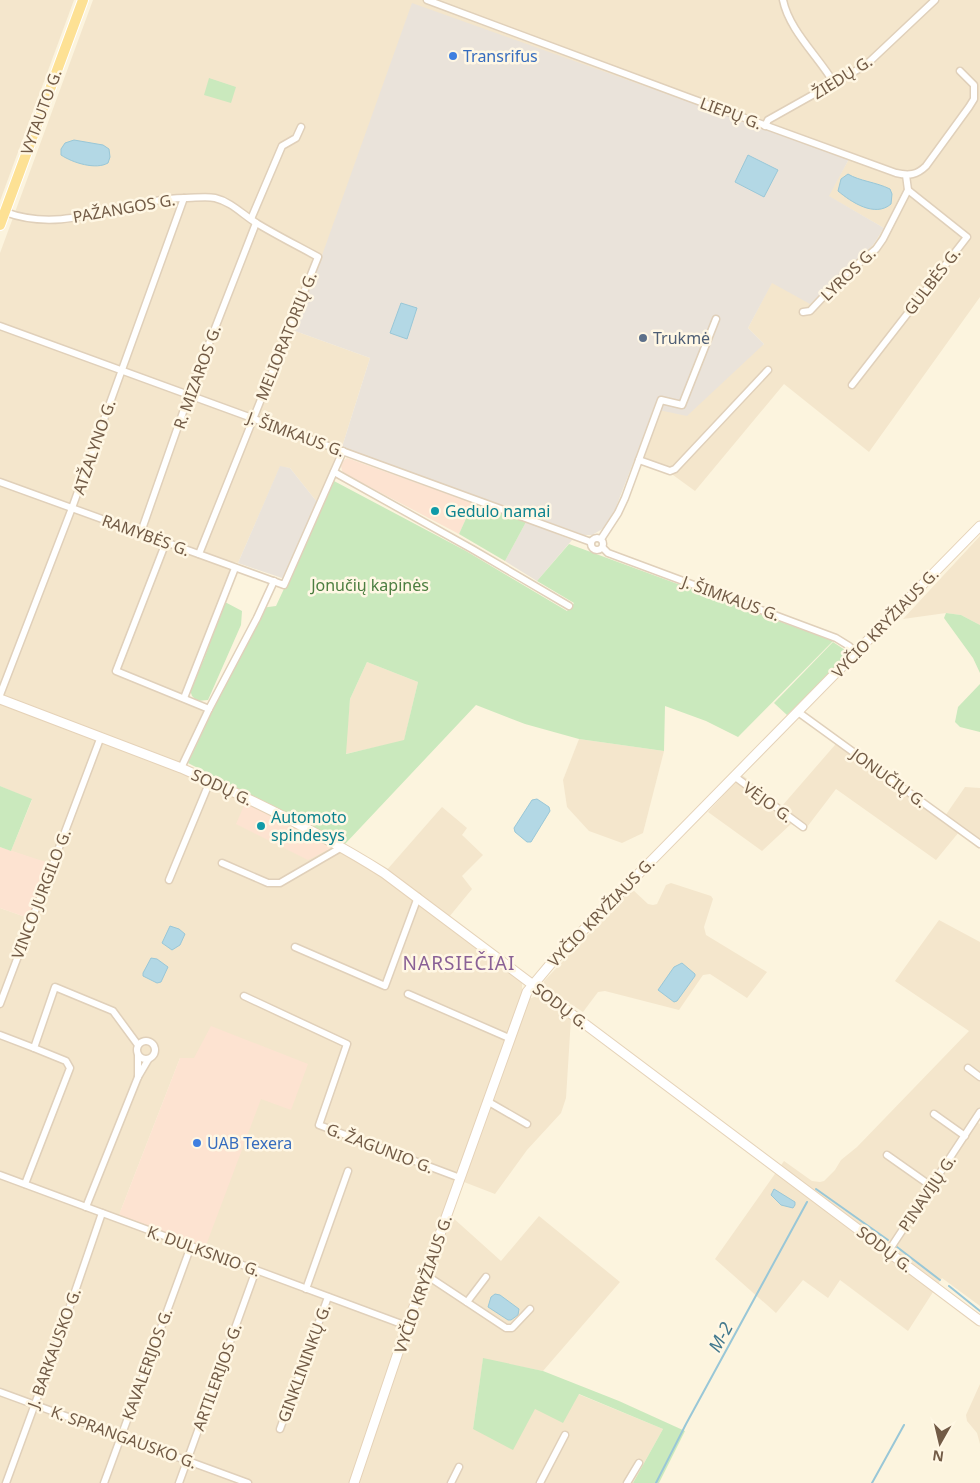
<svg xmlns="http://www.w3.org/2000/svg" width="980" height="1483" font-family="'Noto Sans',sans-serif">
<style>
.residential{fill:#f4e6cc;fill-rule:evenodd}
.commercial{fill:#fde3d1}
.industrial{fill:#eae3da}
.green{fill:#cae9bd;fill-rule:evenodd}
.water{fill:#b3d8e5;stroke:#99c7d7}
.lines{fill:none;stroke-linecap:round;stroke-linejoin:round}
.stream{stroke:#99c7d7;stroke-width:2}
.street-casing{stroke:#e0d0ba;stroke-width:9}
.secondary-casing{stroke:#e5d2b8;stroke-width:11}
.primary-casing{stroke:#fff;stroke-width:12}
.street{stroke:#fff;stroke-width:6}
.secondary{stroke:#fff;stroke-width:9}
.primary{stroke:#fde194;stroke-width:10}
.shop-dot{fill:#3f7fe0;stroke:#fff7e4;stroke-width:2}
.service-dot{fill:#5c6f8a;stroke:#fff7e4;stroke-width:2}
.culture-dot{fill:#0f9aa8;stroke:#fff7e4;stroke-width:2}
.labels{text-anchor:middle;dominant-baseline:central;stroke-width:5;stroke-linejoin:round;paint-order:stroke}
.shop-label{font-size:16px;fill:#366cbe;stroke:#fff7e4;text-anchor:start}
.street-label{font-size:16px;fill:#725b46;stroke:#fff7e4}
.service-label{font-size:16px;fill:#4e5e75;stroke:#fff7e4;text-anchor:start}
.culture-label{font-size:16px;fill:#0d838f;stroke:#fff7e4;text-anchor:start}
.park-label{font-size:16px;fill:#4c7e40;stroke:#fff7e4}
.water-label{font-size:18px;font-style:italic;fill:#42788d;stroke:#fff7e4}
.quarter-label{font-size:19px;letter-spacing:1px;fill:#8a6196;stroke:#fff7e4}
</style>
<rect width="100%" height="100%" fill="#fcf4de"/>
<g class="residential">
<path d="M0,0H74L0,201Z"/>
<path d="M93,0H980V297L869,452L784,384L695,491L673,475L633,461L654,409L764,344L748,328L772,282L873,245L884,228L828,196L849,159L813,148L295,331L370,358L342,447L317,502L290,468L280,467L238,563L234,562L179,700L200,708L204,713L178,765L0,696V253Z"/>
<path d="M980,536V625L961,615L946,613L903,619Z"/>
<path d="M367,662L418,682L404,741L345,754L350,699Z"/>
<path d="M0,702L178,770L246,801L335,846L381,876L522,982V992L443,1214L452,1217L501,1261L539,1216L620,1282L543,1371L483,1359L473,1429L578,1394L663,1429L633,1483H0V908L31,919L52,865L11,851L32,800L0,786ZM180,1058L194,1059L119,1215Z"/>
<path d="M841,738L945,816L965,787L980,788V847L959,832L936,860L836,789L804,831L791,824L762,851L708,812L742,775L782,806Z"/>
<path d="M579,739L664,751L643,833L622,843L589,831L567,807L563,780Z"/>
<path d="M442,807L467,828L462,835L483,855L462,876L472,889L449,917L386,871Z"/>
<path d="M671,883L711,896L713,899L704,927L706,935L767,972L747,998L710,974L703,975L679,1010L605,991L598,992L583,1012L543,986L544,981L632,889L648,904L653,905L657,904L666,885Z"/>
<path d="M939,920L980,942V1118L977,1122L980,1124V1306L942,1278L908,1331L840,1280L828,1298L803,1280L776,1313L715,1259L784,1161L812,1181L820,1182L824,1181L835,1170L841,1160L857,1147L969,1031L895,981Z"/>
<path d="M539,995L571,1018L566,1098L561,1113L527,1150L495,1194L464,1182L529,999Z"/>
<path d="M980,1384V1444L977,1433L967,1421L966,1415Z"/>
</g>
<g class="commercial">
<path d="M347,458L473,503L459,534L349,476L342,471L341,466L343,461Z"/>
<path d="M246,801L335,846L308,860L236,824Z"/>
<path d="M0,847L52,864L31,919L0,908Z"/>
<path d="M211,1026L308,1064L291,1110L261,1099L205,1248L119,1215L180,1058H194Z"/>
</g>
<g class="industrial">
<path d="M412,3L849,159L829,196L884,228L873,245L810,304L772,283L748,328L764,344L687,416L654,409L611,520L606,527L592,535H584L342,447L370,358L295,331Z"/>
<path d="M280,466L290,468L317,502L285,577L282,578L238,563Z"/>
<path d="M526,522L572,540L537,581L505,561Z"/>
</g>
<g class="green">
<path d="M209,78L236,87L231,103L204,95Z"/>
<path d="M334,481L466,551L567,611L574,603L537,581L569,544L833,641L738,737L706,721L665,706L664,751L579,739L525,724L476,705L345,844L188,763L261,608L276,606ZM367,662L418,682L404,740L346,754L350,699Z"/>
<path d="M473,503L526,522L505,561L459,534Z"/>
<path d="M225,602L242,611L241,625L208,700L197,701L192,696L190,690L204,659Z"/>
<path d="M946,613L961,615L980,625V673L973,658L944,618Z"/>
<path d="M833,642L845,650L846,658L787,715L774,703Z"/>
<path d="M980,684V732L960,727L955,722L958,707Z"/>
<path d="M0,786L32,799L11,851L0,847Z"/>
<path d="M483,1358L543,1371L619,1401L685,1431L659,1483H633L663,1429L579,1394L563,1423L535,1409L513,1450L473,1429Z"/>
</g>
<g class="water">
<path d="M74,140L103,145L109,149L110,157L108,163C96,170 73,163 61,155V149L65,143Z"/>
<path d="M748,155L778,170L764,197L735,182Z"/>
<path d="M848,174C859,181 876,182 890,189L892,194L891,204C875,218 851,202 838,191L841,179Z"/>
<path d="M401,303L417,308L407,339L390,333Z"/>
<path d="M537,799L549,807L550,811L531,842H527L515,832L514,828L532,800Z"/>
<path d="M170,926L179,929L185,934L180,945L172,950L162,943Z"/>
<path d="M151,958L157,959L168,967L161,982L157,983L143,976V973Z"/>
<path d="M682,963L695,974V976L677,1001L674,1002L658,990L674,967Z"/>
<path d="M774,1189L795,1202V1205L793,1208L781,1205L771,1195Z"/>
<path d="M495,1294L500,1295L519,1309L518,1315L511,1320H508L488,1307L491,1297Z"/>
</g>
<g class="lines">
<g class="stream">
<path d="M816,1189L888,1240"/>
<path d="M897,1247L940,1280"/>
<path d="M949,1286L980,1311"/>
<path d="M656,1483L686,1424L807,1202"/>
<path d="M872,1483L904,1425"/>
</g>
<g class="street-casing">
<g id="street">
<path d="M427,0L690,98L896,173C909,176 917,175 926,166L969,107L974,99V85L960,71"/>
<path d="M783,0C789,30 818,56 834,83"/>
<path d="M765,126L768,120L866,65L935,0"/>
<path d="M5,212C66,235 123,199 185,198C195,198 206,196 215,198C232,202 244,216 258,224C278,236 298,246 318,257L199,554"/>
<path d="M251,219L282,146L296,138L301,127"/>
<path d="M803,312L810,311L841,278L876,249L883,239L908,190L906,175"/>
<path d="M0,326L591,542"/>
<path d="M852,385L967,237L908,190"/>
<path d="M639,460L670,471L675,469L768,370"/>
<path d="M334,472L472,549L569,606"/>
<path d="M0,482L284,585L343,451"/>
<path d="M141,532L189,395L256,223"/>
<circle cx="597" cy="544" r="6"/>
<path d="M601,539L618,513L625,498L661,400L682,405L716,319"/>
<path d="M166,542L116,671L209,709L181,768"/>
<path d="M603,548L608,553L836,638L849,646L856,653"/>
<path d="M0,695L72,508L184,198"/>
<path d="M184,698L235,568"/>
<path d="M209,709L257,618L274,581"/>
<path d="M798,712L980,844"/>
<path d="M734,776L803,827"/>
<path d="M222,863L268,883H280L342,847"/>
<path d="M169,880L210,781"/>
<path d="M295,947L385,986L418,897"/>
<path d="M408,994L509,1038"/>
<path d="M244,996L347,1044L319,1125L460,1178"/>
<path d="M0,1004L100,739"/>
<path d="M0,1035L34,1048"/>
<circle cx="146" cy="1050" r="9"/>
<path d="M968,1068L980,1077"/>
<path d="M138,1077V1056"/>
<path d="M487,1101L527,1124"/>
<path d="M934,1114L965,1136"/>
<path d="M887,1155L931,1186"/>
<path d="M0,1175L407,1326"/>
<path d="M25,1184L70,1068L66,1061L34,1048L55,987L113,1011L138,1045"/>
<path d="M86,1207L138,1077L148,1060"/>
<path d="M888,1252L980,1112"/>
<path d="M426,1275L506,1328H512L530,1309"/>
<path d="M306,1289L348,1171"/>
<path d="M467,1302L486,1277"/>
<path d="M0,1392L248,1483"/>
<path d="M280,1429L328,1297"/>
<path d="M6,1483L58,1341L102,1213"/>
<path d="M104,1483L191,1246"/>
<path d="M179,1483L256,1270"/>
<path d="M451,1483L459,1467"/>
<path d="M540,1483L565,1435"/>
<path d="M627,1483L639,1463"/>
</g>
</g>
<g class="secondary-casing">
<g id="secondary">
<path d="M0,699L181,768C251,799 319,832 384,873L980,1321"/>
<path d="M354,1483L407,1326L527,992L553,961L980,526"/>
</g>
</g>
<g class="primary-casing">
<path id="primary" d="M0,225L83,0"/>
</g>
<use href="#street" class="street"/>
<use href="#secondary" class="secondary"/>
<use href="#primary" class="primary"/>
</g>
<g class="shop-dot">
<circle cx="453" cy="56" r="5"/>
<circle cx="197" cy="1143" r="5"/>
</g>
<circle class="service-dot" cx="643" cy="338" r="5"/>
<g class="culture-dot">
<circle cx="435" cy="511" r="5"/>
<circle cx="261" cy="826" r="5"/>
</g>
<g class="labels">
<g class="shop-label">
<text x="463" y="56">Transrifus</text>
<text x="207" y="1143">UAB Texera</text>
</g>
<g class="street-label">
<text transform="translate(842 77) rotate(-32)">ŽIEDŲ G.</text>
<text transform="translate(41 112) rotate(-70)">VYTAUTO G.</text>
<text transform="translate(731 113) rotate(20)">LIEPŲ G.</text>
<text transform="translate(124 208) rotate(-10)">PAŽANGOS G.</text>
<text transform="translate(848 274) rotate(-44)">LYROS G.</text>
<text transform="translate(932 281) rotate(-52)">GULBĖS G.</text>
<text transform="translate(286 336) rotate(-68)">MELIORATORIŲ G.</text>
<text transform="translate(197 377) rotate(-70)">R. MIZAROS G.</text>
<text transform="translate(296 434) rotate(20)">J. ŠIMKAUS G.</text>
<text transform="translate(94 447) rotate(-71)">ATŽALYNO G.</text>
<text transform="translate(146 535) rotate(20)">RAMYBĖS G.</text>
<text transform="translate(731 598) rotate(20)">J. ŠIMKAUS G.</text>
<text transform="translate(885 623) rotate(-46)">VYČIO KRYŽIAUS G.</text>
<text transform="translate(889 778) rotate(36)">JONUČIŲ G.</text>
<text transform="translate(222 787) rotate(25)">SODŲ G.</text>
<text transform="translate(768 802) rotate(36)">VĖJO G.</text>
<text transform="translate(41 894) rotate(-69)">VINCO JURGILO G.</text>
<text transform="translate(601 912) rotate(-46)">VYČIO KRYŽIAUS G.</text>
<text transform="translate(561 1006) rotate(37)">SODŲ G.</text>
<text transform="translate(380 1148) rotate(21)">G. ŽAGUNIO G.</text>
<text transform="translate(927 1193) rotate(-56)">PINAVIJŲ G.</text>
<text transform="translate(885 1249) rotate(37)">SODŲ G.</text>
<text transform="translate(204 1251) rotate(20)">K. DULKSNIO G.</text>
<text transform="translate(423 1284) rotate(-71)">VYČIO KRYŽIAUS G.</text>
<text transform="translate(54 1348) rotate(-70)">J. BARKAUSKO G.</text>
<text transform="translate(304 1363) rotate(-70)">GINKLININKŲ G.</text>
<text transform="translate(147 1364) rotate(-70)">KAVALERIJOS G.</text>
<text transform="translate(217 1377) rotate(-70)">ARTILERIJOS G.</text>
<text transform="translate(124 1437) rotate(20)">K. SPRANGAUSKO G.</text>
</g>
<g class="service-label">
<text x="653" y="338">Trukmė</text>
</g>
<g class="culture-label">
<text x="445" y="511">Gedulo namai</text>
<text x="271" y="817">Automoto<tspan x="271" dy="18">spindesys</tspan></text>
</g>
<g class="park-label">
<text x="370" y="585">Jonučių kapinės</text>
</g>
<g class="water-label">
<text transform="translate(720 1337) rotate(-62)">M-2</text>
</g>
<g class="quarter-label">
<text x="459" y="963">NARSIEČIAI</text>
</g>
</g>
<g transform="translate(940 1443) rotate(188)" stroke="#fff7e4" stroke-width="4" paint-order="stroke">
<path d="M0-4L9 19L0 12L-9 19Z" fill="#725b46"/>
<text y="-8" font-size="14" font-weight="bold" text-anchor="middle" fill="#725b46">N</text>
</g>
</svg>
